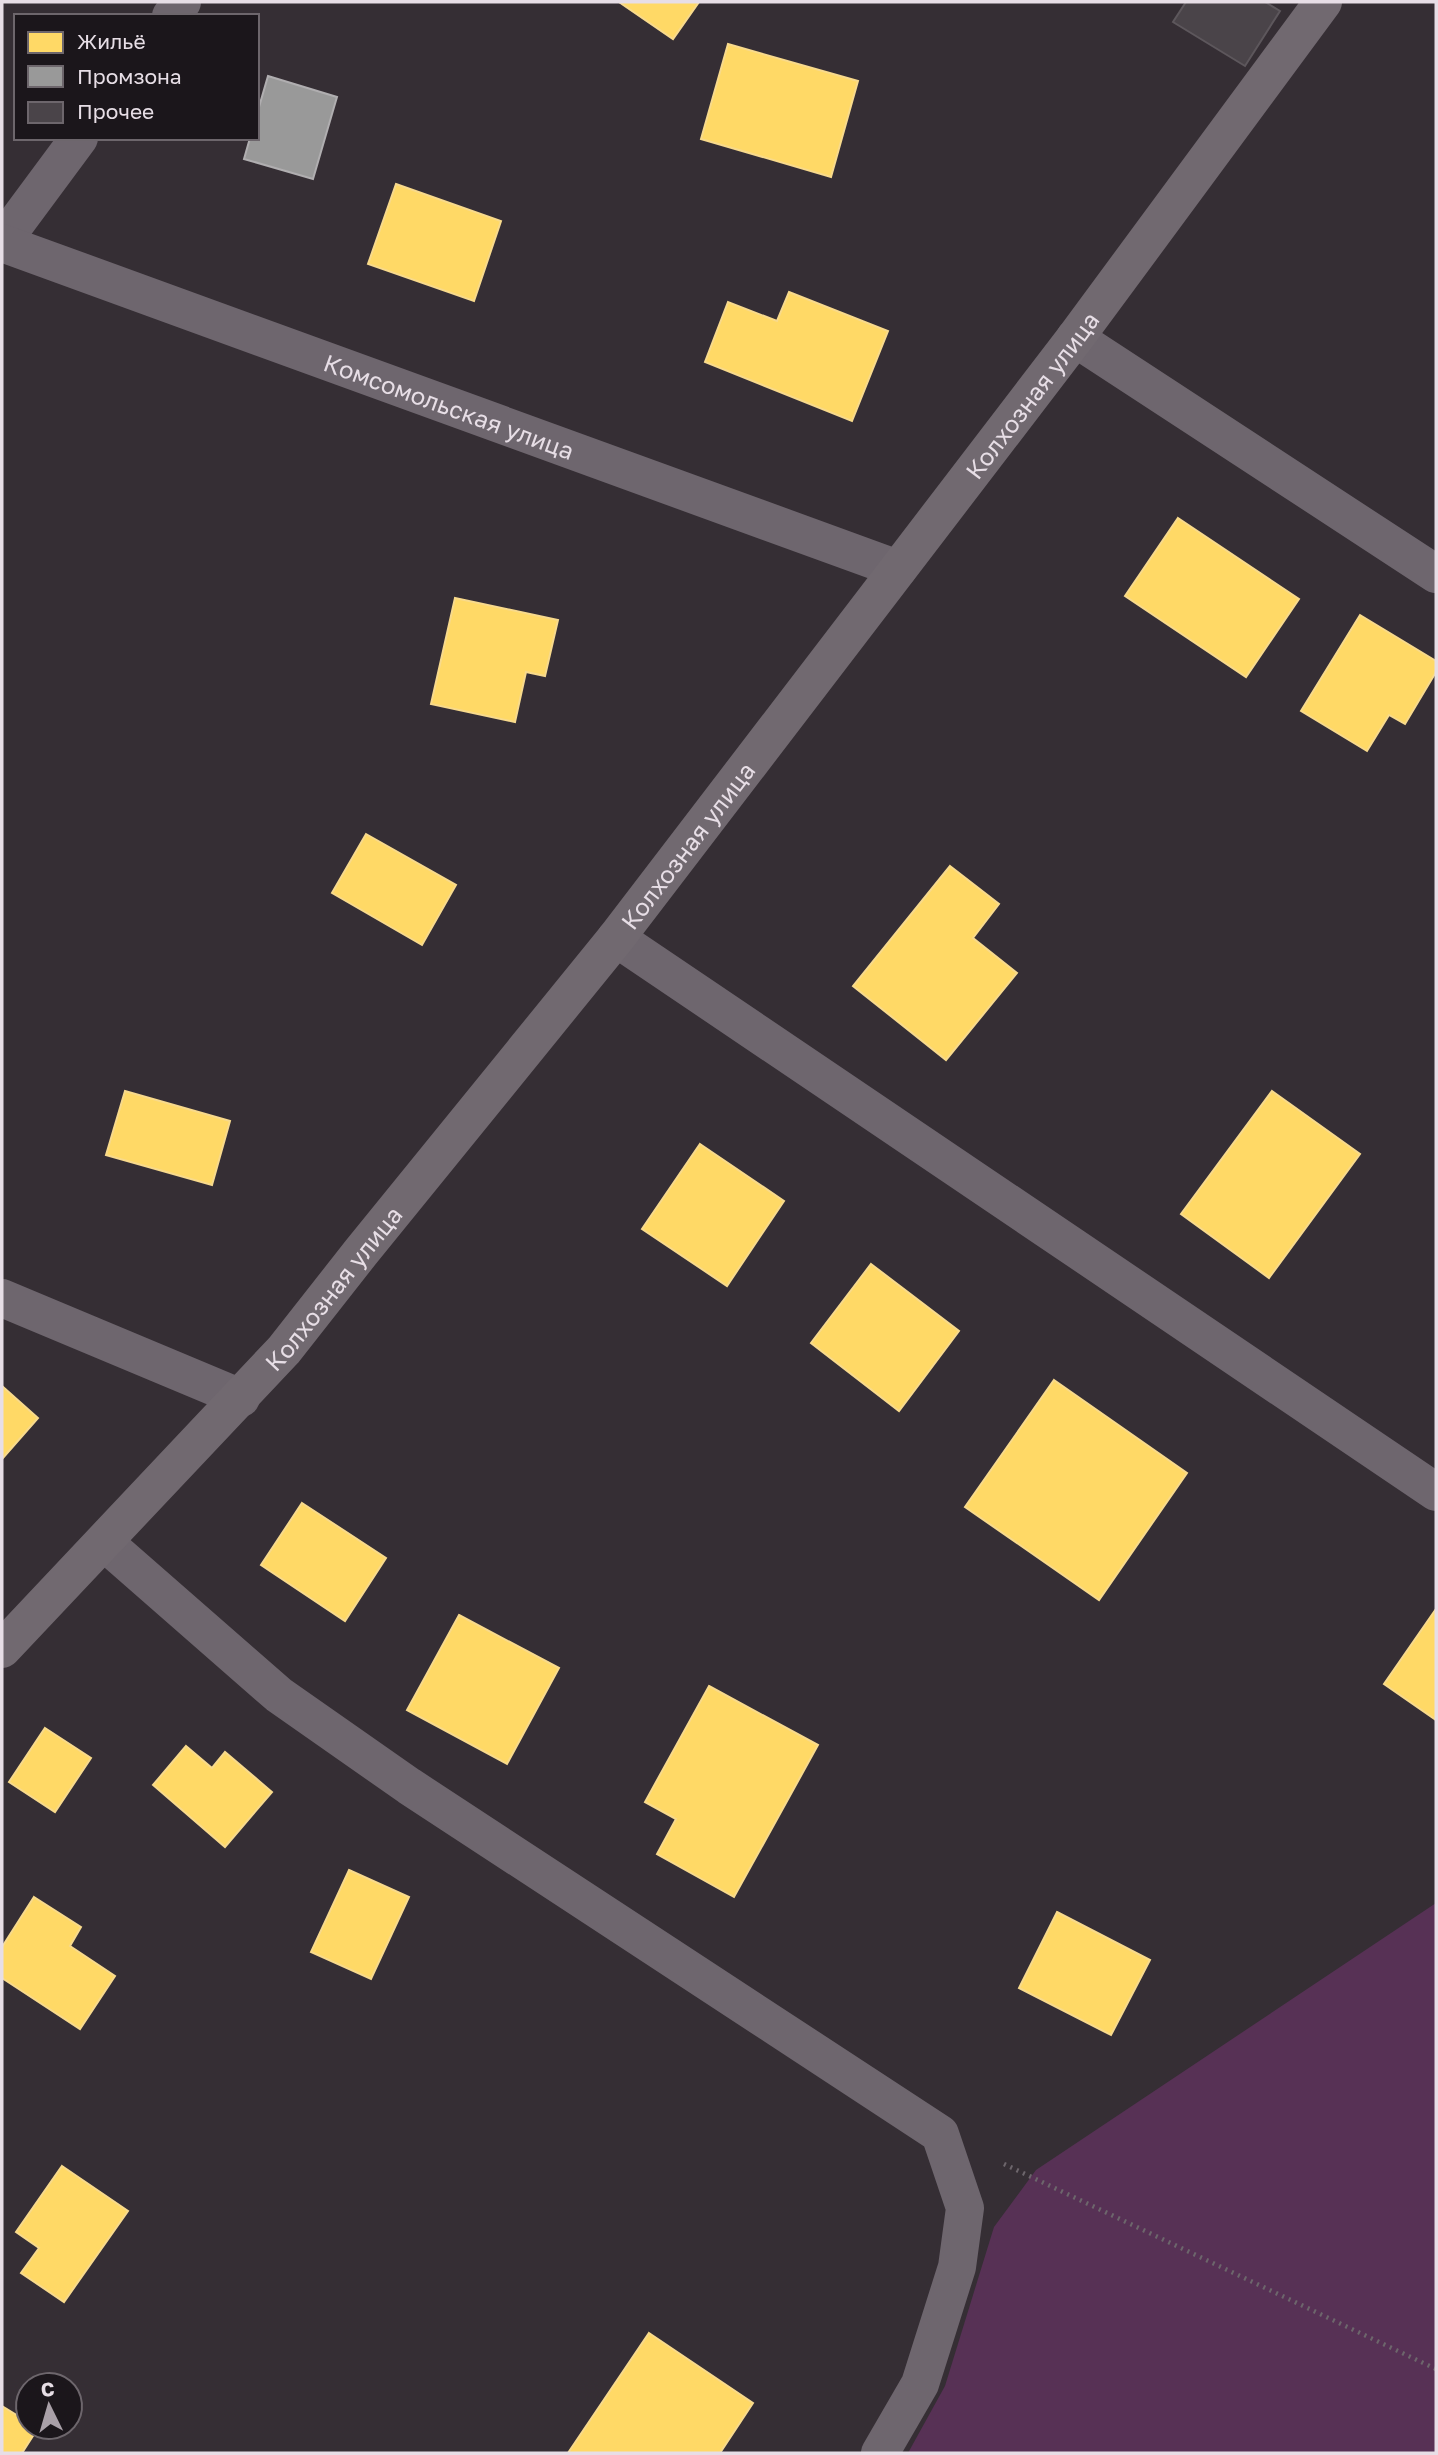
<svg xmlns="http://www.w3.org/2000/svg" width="1438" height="2455" font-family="'Golos Text',sans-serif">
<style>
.green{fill:#573155}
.homes{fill:#ffd966;stroke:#f8da8c;stroke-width:2}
.industry{fill:#999;stroke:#b0aeb0;stroke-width:2}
.building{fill:#4a4449;stroke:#5d575c;stroke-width:2}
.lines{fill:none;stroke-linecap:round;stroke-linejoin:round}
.path{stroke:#6d666c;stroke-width:4.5;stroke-dasharray:2 5;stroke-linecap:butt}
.street{stroke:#6e666e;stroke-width:38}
.secondary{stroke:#716970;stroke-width:38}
.labels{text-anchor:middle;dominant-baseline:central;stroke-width:7;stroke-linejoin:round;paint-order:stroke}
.street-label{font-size:24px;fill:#e7dee6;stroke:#1b161b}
</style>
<rect width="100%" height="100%" fill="#352e34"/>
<path class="green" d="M1436,1903V2453H908L945,2386L994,2227L1036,2170Z"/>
<g class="homes">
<path d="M619,2H699L673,39Z"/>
<path d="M728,44L858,81L831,177L701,139Z"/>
<path d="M396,184L501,221L474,301L368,264Z"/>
<path d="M789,292L888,331L852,421L705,362L728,302L777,321Z"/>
<path d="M1178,518L1299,599L1246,677L1125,596Z"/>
<path d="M455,598L558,620L545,676L526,672L515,722L431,704Z"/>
<path d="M1360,615L1436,661V672L1405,724L1389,715L1367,751L1301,711Z"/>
<path d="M366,834L456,885L422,945L332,893Z"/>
<path d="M950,866L999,904L973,938L1017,973L946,1060L853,986Z"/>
<path d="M125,1091L230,1121L212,1185L106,1155Z"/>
<path d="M1272,1091L1360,1154L1269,1278L1181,1214Z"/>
<path d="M700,1144L784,1201L727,1286L642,1229Z"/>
<path d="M871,1264L959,1331L899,1411L811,1343Z"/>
<path d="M1054,1380L1187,1473L1099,1600L965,1507Z"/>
<path d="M2,1386L38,1418L2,1459Z"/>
<path d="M302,1503L386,1558L345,1621L261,1565Z"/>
<path d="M1436,1609V1720L1384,1684Z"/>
<path d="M459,1615L559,1668L507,1764L407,1710Z"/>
<path d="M709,1686L818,1745L734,1897L657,1854L676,1819L645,1802Z"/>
<path d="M45,1728L91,1758L55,1812L9,1782Z"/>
<path d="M186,1746L212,1768L225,1752L272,1792L225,1847L153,1785Z"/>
<path d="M349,1870L409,1897L371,1979L311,1952Z"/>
<path d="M34,1897L81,1927L70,1946L115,1976L80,2029L2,1978V1947Z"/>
<path d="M1057,1912L1150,1960L1111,2035L1019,1988Z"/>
<path d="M62,2166L128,2211L64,2302L21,2273L39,2248L16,2232Z"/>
<path d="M649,2333L753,2403L720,2453H568Z"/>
<path d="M2,2406L28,2422V2427L38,2428L22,2453H2Z"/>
</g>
<path class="industry" d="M268,76L337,97L313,179L244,159L250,138H257V114Z"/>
<path class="building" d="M1186,2H1265L1280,11L1245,66L1173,22Z"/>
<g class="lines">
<path class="path" d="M1004,2164L1436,2369"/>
<g class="street">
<path d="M171,16L182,2"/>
<path d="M2,242L79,138"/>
<path id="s1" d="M2,243L898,569"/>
<path d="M1075,338L1436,574"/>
<path d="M616,938L1436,1492"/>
<path d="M2,1298L241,1398"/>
<path d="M104,1542L279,1695L409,1786L940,2134L965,2208L957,2267L920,2384L880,2453"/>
</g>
<path class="secondary" id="s2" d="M2,1649L284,1350L361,1252L616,938L1075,338L1323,2"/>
</g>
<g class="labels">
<g class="street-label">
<text stroke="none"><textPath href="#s2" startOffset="1624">Колхозная улица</textPath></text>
<text stroke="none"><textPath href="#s1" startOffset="476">Комсомольская улица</textPath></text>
<text stroke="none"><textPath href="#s2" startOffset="1057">Колхозная улица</textPath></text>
<text stroke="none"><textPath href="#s2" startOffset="490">Колхозная улица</textPath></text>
</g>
</g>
<rect width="1438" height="2455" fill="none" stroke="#e7dee6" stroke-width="7"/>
<rect x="14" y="14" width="245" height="126" fill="#1b161b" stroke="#6d666c" stroke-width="2"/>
<rect x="28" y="32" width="35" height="21" fill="#ffd966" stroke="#6d666c" stroke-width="2"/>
<text x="77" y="49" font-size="21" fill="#e7dee6">Жильё</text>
<rect x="28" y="66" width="35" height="21" fill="#999999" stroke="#6d666c" stroke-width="2"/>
<text x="77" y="84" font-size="21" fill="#e7dee6">Промзона</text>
<rect x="28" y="102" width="35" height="21" fill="#4a4449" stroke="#6d666c" stroke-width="2"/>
<text x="77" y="119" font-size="21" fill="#e7dee6">Прочее</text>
<g transform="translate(49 2406) rotate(355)"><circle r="33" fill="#1b161b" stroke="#6d666c" stroke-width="2"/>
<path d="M0-5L12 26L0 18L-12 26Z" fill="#a9a0a8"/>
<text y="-10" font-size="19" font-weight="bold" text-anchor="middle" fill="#e7dee6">С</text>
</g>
</svg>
